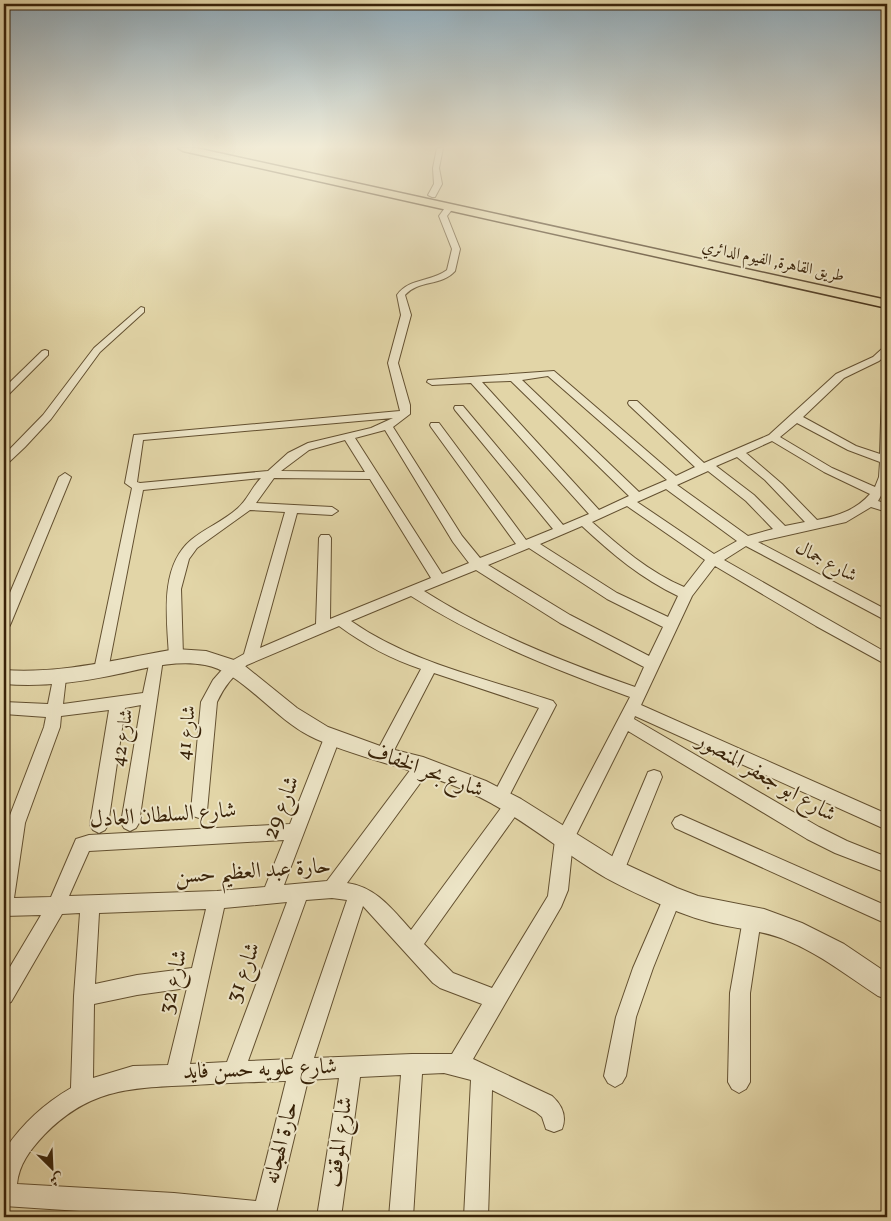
<svg xmlns="http://www.w3.org/2000/svg" width="891" height="1221" font-family="Vollkorn,Amiri,serif">
<style>
.lines{fill:none;stroke-linecap:round;stroke-linejoin:round}
.minor-casing{stroke:#635030;stroke-width:2}
.tertiary-casing{stroke:#635030;stroke-width:2}
.trunk-casing{stroke:#392309;stroke-width:3}
.minor{fill:#ece4c6;fill-rule:evenodd}
.tertiary{fill:#ece4c6;fill-rule:evenodd}
.trunk{fill:#e2d5a7;fill-rule:evenodd}
.labels{text-anchor:middle;dominant-baseline:central;stroke-width:4;stroke-linejoin:round;paint-order:stroke}
.far-street-label{font-size:16px;fill:#392309;stroke:#ece4c6}
.street-label{font-size:19px;fill:#392309;stroke:#ece4c6}
.near-street-label{font-size:22px;fill:#392309;stroke:#ece4c6}
</style>
<rect width="100%" height="100%" fill="#e2d5a7"/>
<filter id="stains"><feTurbulence type="fractalNoise" baseFrequency=".004" numOctaves="4"/><feColorMatrix values="0 0 0 0 .2 0 0 0 0 .09 0 0 0 0 .02 0 0 0 .5 -.17"/></filter>
<radialGradient id="worn" r=".72"><stop offset=".6" stop-color="#630" stop-opacity="0"/><stop offset="1" stop-color="#630" stop-opacity=".3"/></radialGradient>
<g class="lines">
<g class="minor-casing">
<g id="minor">
<path d="M437,148H443L439,168L442,184L435,197H432L428,195L434,184L433,168Z"/>
<path d="M447,205L454,207L447,216L460,249L455,271C442,286 418,280 405,295L411,315L398,363L410,405V414L393,427L462,536L480,558L516,544L431,427L430,425L431,423H439L526,540L553,529L455,410L454,408L455,406H463L563,525L589,514L471,383L432,385L427,382L428,380L554,371L676,476L695,467L629,405L628,403L629,401H637L704,463L769,435L836,374L873,357L884,347L887,346V354L879,361L844,378L803,417L856,446L880,454L882,390L887,387V485L878,501L887,504V512L871,507L846,522L758,542L887,610V621L746,546L724,560L887,653V665L816,626L715,566L692,596L641,705L887,814V830L635,716L634,719L819,827L847,841L887,857V873L835,853L807,839L628,731L573,841L568,890L561,907L473,1059L552,1096C562,1105 567,1116 562,1129L554,1132L546,1129L542,1117L536,1112L492,1090L488,1217H464L471,1080L444,1073L422,1074L413,1217H389L401,1075L360,1077L341,1217H317L339,1078L308,1080L275,1217H158L132,1214V1217H108L110,1213L4,1206V1153L6,1148C23,1123 45,1103 71,1088L74,996L80,913L62,914L11,1002L4,1005V977L41,915L4,916V848L7,823L44,727L46,717L4,714V702L48,704L54,674L59,672L64,674L66,678L63,704L143,693L151,655L156,653L161,655L163,659L139,823L136,828L130,831L124,828L121,823L141,705L125,708L108,825L105,830L99,833L93,830L90,825L109,710L61,716L60,727L25,823L14,898L51,897L76,839L89,835L290,824L324,738L326,733L332,731L338,733L340,738L284,885L327,881L417,761L423,759L429,761L431,766L429,771L347,883C376,887 392,909 411,930L504,804L499,806L493,804L491,799L539,708L434,673L389,760L383,762L377,760L375,755L421,669C391,659 365,645 339,626L247,665C233,675 224,687 217,702L207,811L205,816L199,818L193,816L191,811L201,702L213,680L228,663L244,654L285,512L250,510L197,548L189,559L181,589L183,656L181,660L176,661L171,660L169,656C167,619 159,567 191,540C205,528 224,521 238,508C248,499 252,487 261,478L143,490L108,670L106,674L101,676L96,674L94,670L132,488L125,483L134,435L400,411L388,363L401,315L397,295C409,278 431,282 447,270L452,249L439,216ZM548,376L667,480L639,492L522,380ZM511,381L629,496L599,510L482,382ZM393,418L371,428L308,443L288,453L268,471L140,483L137,482L143,440ZM797,423L848,450L880,462L879,477L875,487L832,468L780,437ZM385,430L453,542L469,563L442,574L355,438ZM345,440L365,472L281,471L309,450ZM772,441L824,472L870,494C856,510 838,516 817,520L782,484L746,453ZM737,457L765,480L805,522L785,526L754,495L716,466ZM708,471L746,501L773,529L748,536L677,485ZM274,478L370,479L431,578L330,619L331,538L329,535H321L319,538L316,624L260,648L297,513L332,515L338,511L332,507L256,503ZM666,489L737,541L714,554L637,502ZM627,506L705,560L684,587C649,572 620,547 592,522ZM582,526C612,554 642,579 678,596L668,617L617,593L540,544ZM529,548L607,599L663,627L649,656L570,615L488,565ZM476,570L560,623L644,667L635,687C561,661 490,633 424,591ZM411,596C480,640 554,669 630,697L555,840L548,896L492,988L453,973L424,944L519,811L521,806L519,801L513,799L506,802L556,705L553,701C485,678 411,663 351,621ZM284,840L265,887L217,891L69,896L89,851ZM332,898L347,900L292,1059L248,1061L306,900ZM287,902L227,1062L190,1064L224,908ZM363,906L433,983L440,988L482,1004L452,1054H412L314,1058ZM206,909L192,968L137,975L95,984L99,913ZM187,988L168,1065L133,1066L93,1078L94,1004L137,995ZM286,1081L256,1201L174,1193L17,1184C19,1164 30,1150 44,1135C91,1087 132,1088 195,1085C225,1083 256,1082 286,1081Z"/>
<path d="M141,307L144,308V312L100,352L51,419L25,447L8,463L4,464V455L43,415L94,348Z"/>
<path d="M45,350L48,351V355L8,395L4,396V388L42,351Z"/>
<path d="M65,473L71,477L11,623L9,627L4,628V607L59,477Z"/>
<path d="M654,770L660,772L662,777L624,871L621,877L615,879L609,877L606,871L646,777L648,772Z"/>
<path d="M681,815L887,906V924L675,828L672,823L675,818Z"/>
<path d="M672,889L678,892L681,898L653,968L636,1017L626,1076L622,1083L615,1087L608,1083L604,1076L616,1017L633,968L666,892Z"/>
<path d="M752,910L759,913L761,919L750,993V1082L746,1089L739,1093L732,1089L728,1082L730,993L743,919L745,913Z"/>
</g>
</g>
<g class="tertiary-casing">
<path id="tertiary" d="M176,649L206,651L240,662L297,708L328,727L383,747L423,757L486,781L521,799L623,863L677,888L698,896L764,909L802,923L844,944L887,973V999L878,996C849,977 820,954 788,941C768,932 747,930 727,926C705,922 682,914 662,905C644,897 624,888 606,878C560,851 519,815 471,793C421,770 366,761 316,739C277,723 242,671 205,665C173,659 140,670 109,676C74,683 40,687 4,684V670C63,674 118,659 176,649Z"/>
</g>
<g class="trunk-casing">
<path id="trunk" d="M178,148H196L887,300V308L183,151Z"/>
</g>
<use href="#minor" class="minor"/>
<use href="#tertiary" class="tertiary"/>
<use href="#trunk" class="trunk"/>
</g>
<linearGradient id="sky" x2="0" y2="1"><stop stop-color="#8fa9b8"/><stop offset="0.46" stop-color="#f2ecd7"/><stop offset="1" stop-color="#f2ecd7" stop-opacity="0"/></linearGradient>
<rect width="891" height="319" fill="url(#sky)"/>
<g class="labels">
<g class="far-street-label">
<text transform="translate(773 262) rotate(12)">طريق القاهرة, الفيوم الدائري</text>
</g>
<g class="street-label">
<text transform="translate(826 562) rotate(28)">شارع جمال</text>
<text transform="translate(187 733) rotate(-84)">شارع 41</text>
<text transform="translate(123 738) rotate(-81)">شارع 42</text>
</g>
<g class="near-street-label">
<text transform="translate(425 771) rotate(20)">شارع بحر الخفاف</text>
<text transform="translate(766 778) rotate(30)">شارع ابو جعفر المنصور</text>
<text transform="translate(282 808) rotate(-69)">شارع 29</text>
<text transform="translate(163 816) rotate(-4)">شارع السلطان العادل</text>
<text transform="translate(253 872) rotate(-4)">حارة عبد العظيم حسن</text>
<text transform="translate(244 973) rotate(-70)">شارع 31</text>
<text transform="translate(174 982) rotate(-77)">شارع 32</text>
<text transform="translate(260 1070) rotate(-2)">شارع علويه حسن فايد</text>
<text transform="translate(340 1142) rotate(-82)">شارع الموقف</text>
<text transform="translate(282 1143) rotate(-76)">حارة الهجانه</text>
</g>
</g>
<rect width="891" height="1221" fill="none" stroke="#e2d5a7" stroke-width="20"/>
<rect x="5" y="5" width="881" height="1211" fill="none" stroke="#392309" stroke-width="2.5"/>
<rect x="10" y="10" width="871" height="1201" fill="none" stroke="#392309"/>
<g transform="translate(52 1168) rotate(156)" stroke="#ece4c6" stroke-width="4" paint-order="stroke">
<path d="M0-4L9 19L0 12L-9 19Z" fill="#392309"/>
<text y="-8" font-size="14" font-weight="bold" text-anchor="middle" fill="#392309">ش</text>
</g>
<rect width="100%" height="100%" filter="url(#stains)"/>
<rect width="100%" height="100%" fill="url(#worn)"/>
</svg>
